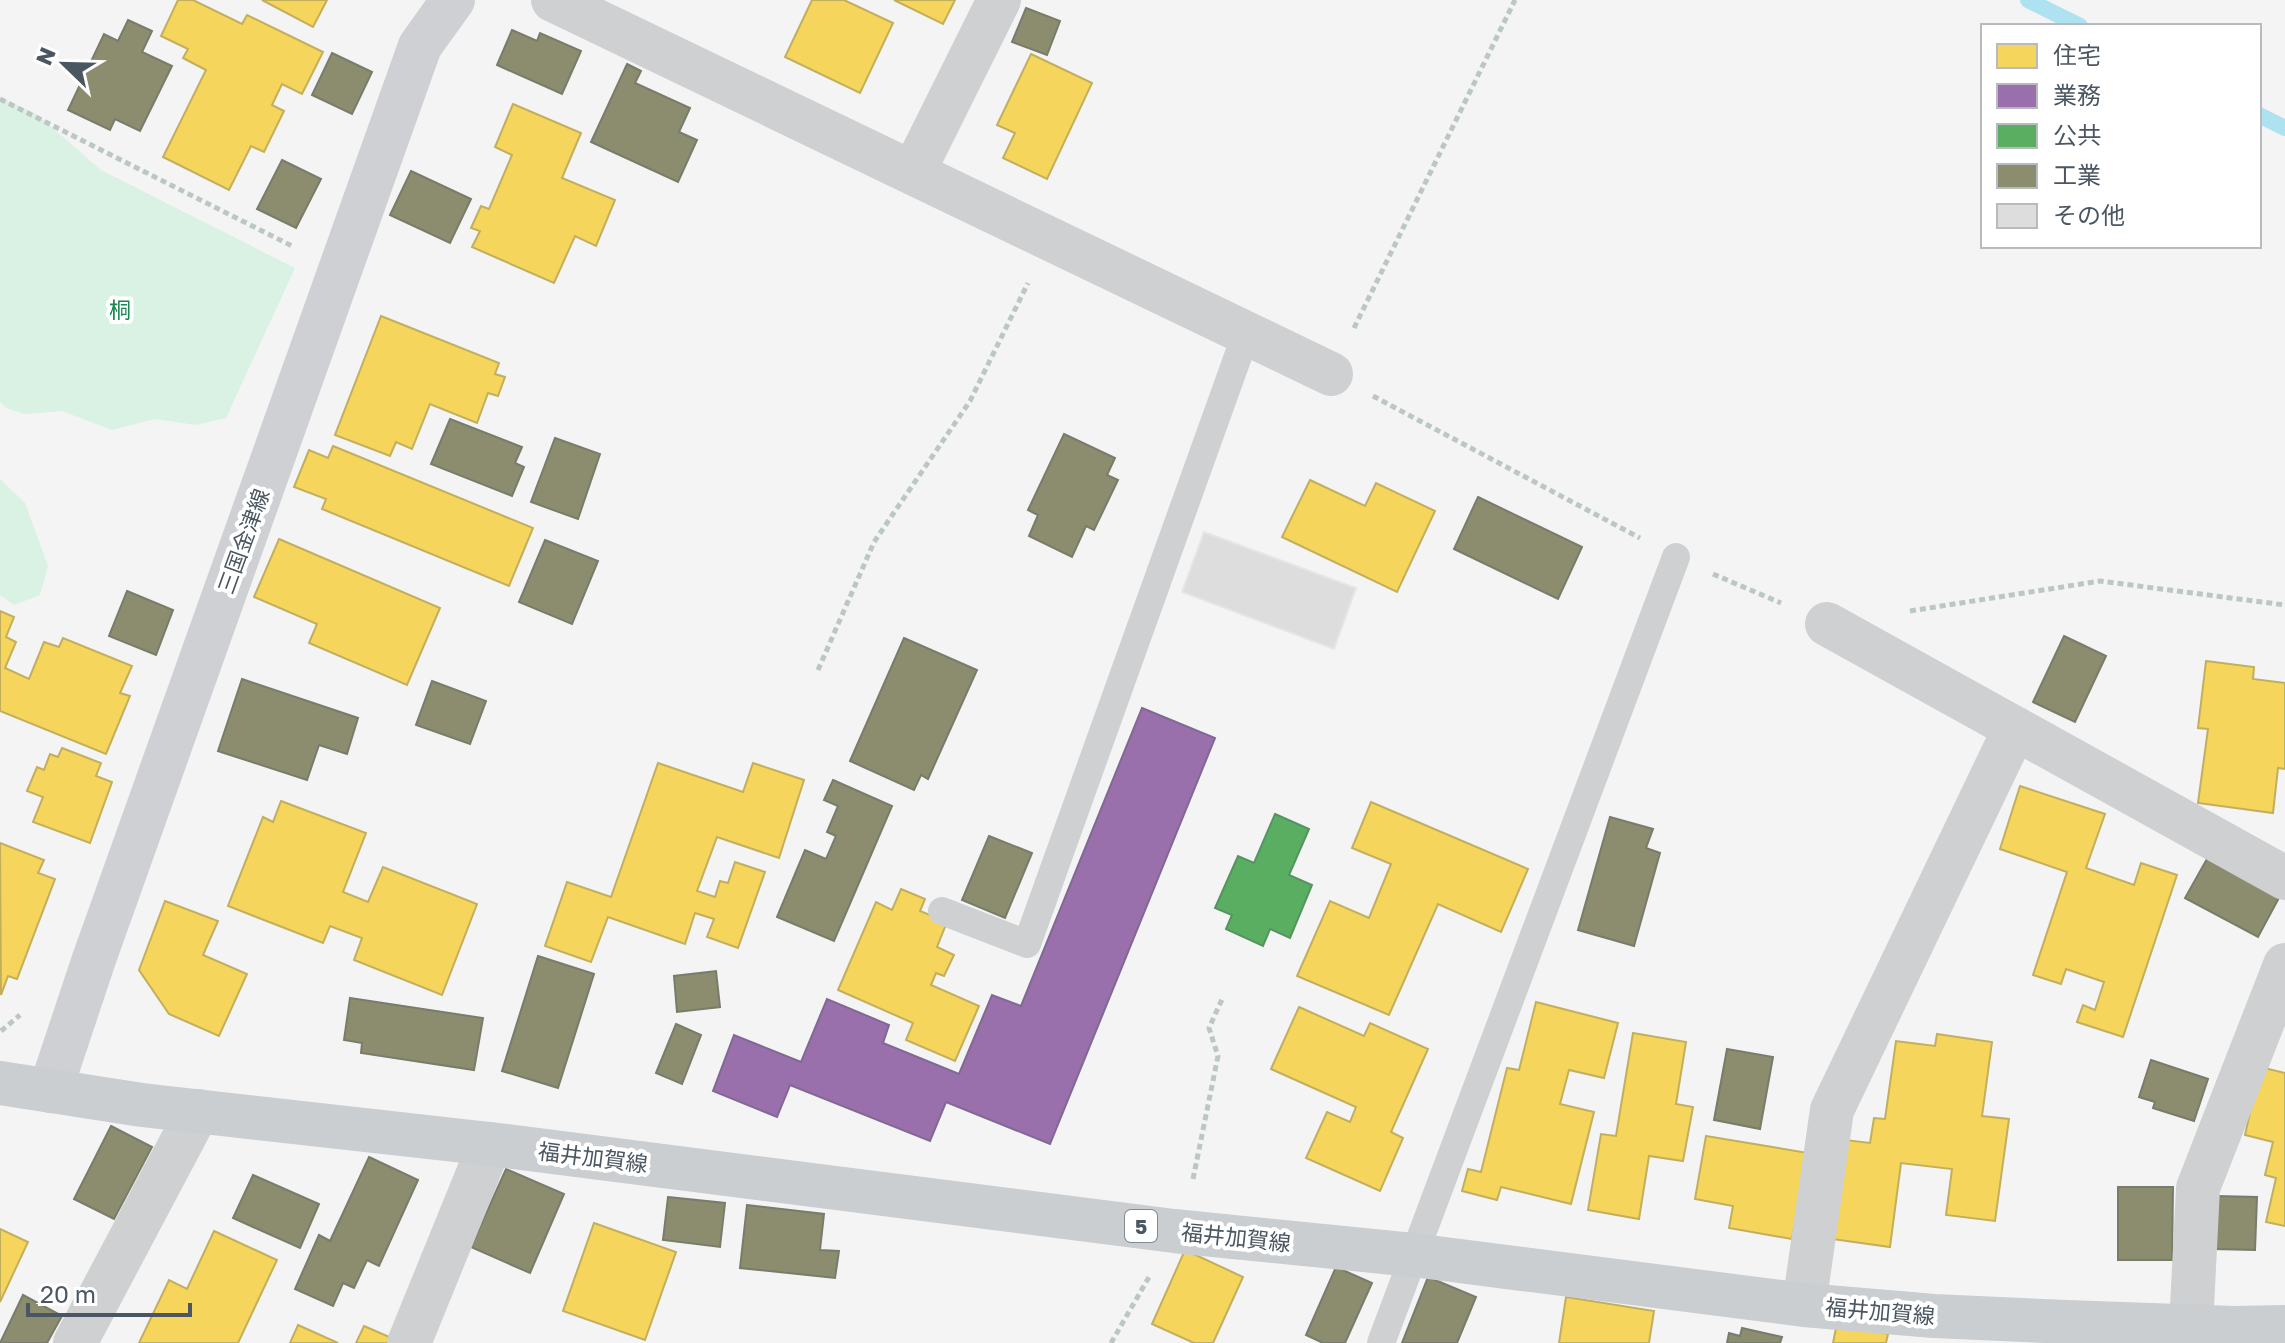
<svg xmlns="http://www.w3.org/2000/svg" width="2285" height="1343" font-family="'Golos Text','Noto Sans JP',sans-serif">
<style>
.green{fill:#d9f2e3}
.homes{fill:#f6d55c;stroke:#c2af5e;stroke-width:2}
.offices{fill:#9970ab;stroke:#816895;stroke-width:2}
.public{fill:#5aae61;stroke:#559461;stroke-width:2}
.industry{fill:#8c8c6e;stroke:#787c6a;stroke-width:2}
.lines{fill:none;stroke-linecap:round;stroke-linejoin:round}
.stream{stroke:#aee2f0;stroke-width:16}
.building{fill:#ddddde;stroke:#e5e6e7;stroke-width:2}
.path{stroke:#bcc7c4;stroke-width:5;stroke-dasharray:6 4;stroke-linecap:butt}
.service{stroke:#ced0d2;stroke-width:28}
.minor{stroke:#ced0d2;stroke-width:44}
.secondary{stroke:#ced0d4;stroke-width:44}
.primary{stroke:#caced1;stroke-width:44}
.labels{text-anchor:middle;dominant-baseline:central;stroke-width:8;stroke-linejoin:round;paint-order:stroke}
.shield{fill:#fff;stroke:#808990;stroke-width:2}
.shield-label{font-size:20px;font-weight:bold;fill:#4a5661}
.park-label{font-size:22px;fill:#17864f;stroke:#fff}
.street-label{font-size:22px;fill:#4a5661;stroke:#fff}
</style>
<rect width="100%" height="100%" fill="#f4f4f4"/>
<g class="green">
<path d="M0,97L38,115L101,170L295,268L226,418L196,425L155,419L112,430L62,411L25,414L6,408L0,402Z"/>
<path d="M0,479L25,503L48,566L40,595L14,605L0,595Z"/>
</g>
<g class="homes">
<path d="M178,0H193L242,24L247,15L323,52L302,94L282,84L272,105L284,111L264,152L251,146L229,190L163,157L206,70L183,58L188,49L161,36Z"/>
<path d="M262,0H327L313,27Z"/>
<path d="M812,0H844L893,23L860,93L785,57Z"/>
<path d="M894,0H955L943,24Z"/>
<path d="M1031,54L1092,83L1047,179L1003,158L1015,133L997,125Z"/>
<path d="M513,104L581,133L562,178L615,200L596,246L575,236L554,283L472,247L480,231L471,228L481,206L489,209L512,155L495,147Z"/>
<path d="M381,316L499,363L495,374L505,377L498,396L488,393L477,423L430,404L412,449L396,442L390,456L335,435Z"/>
<path d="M333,446L533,528L509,586L322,509L326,499L294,487L309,450L328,458Z"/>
<path d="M1310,480L1365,506L1376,483L1435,511L1397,592L1282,537Z"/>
<path d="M279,539L440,608L407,685L309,643L317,624L254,597Z"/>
<path d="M0,611L14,617L6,637L16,642L5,668L29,679L44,642L59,647L63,638L132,666L120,693L130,696L106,754L0,711Z"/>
<path d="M2206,661L2254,667L2253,679L2285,683V769L2278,768L2273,813L2198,803L2208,729L2198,728Z"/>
<path d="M62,748L101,763L96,776L112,782L90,843L33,822L43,797L27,791L37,767L44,770L50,754L58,757Z"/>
<path d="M658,763L743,792L753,763L804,780L779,858L717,837L697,891L715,897L720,881L728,883L735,862L765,872L738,948L707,937L714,919L695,913L685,944L608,917L591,962L545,946L567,882L611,897Z"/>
<path d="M2020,786L2105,814L2086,868L2134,885L2141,863L2177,875L2123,1037L2077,1022L2083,1005L2095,1010L2104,982L2066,969L2061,984L2033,975L2067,872L2000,849Z"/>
<path d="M281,801L366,833L343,892L368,902L383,867L477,904L442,995L354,960L362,938L330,926L323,943L228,906L263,817L273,822Z"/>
<path d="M1371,802L1528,869L1501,932L1438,904L1389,1015L1297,976L1330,901L1369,918L1391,864L1352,848Z"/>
<path d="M0,843L44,860L38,873L55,879L17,979L8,976L1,995Z"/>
<path d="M901,889L925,899L920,911L947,922L937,947L954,955L944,976L936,973L931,985L979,1006L955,1061L906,1040L913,1023L838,990L876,902L892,910Z"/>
<path d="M165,901L218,921L203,955L247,974L219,1036L169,1014L139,970Z"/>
<path d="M1536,1002L1618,1023L1604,1078L1569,1070L1560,1104L1594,1112L1571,1204L1501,1187L1497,1200L1462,1191L1468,1169L1481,1172L1507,1068L1519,1070Z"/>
<path d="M1299,1007L1364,1036L1370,1023L1428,1049L1391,1132L1403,1138L1380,1191L1306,1158L1327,1112L1350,1122L1356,1107L1271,1069Z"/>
<path d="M1633,1033L1686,1042L1676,1104L1693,1107L1683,1161L1649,1156L1639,1219L1588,1210L1601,1134L1616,1136Z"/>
<path d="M1937,1034L1992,1042L1982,1116L2009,1119L1995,1221L1946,1215L1952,1169L1901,1163L1890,1247L1832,1239L1846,1140L1870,1143L1874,1118L1885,1119L1896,1041L1935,1046Z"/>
<path d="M2260,1067L2285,1073V1226L2266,1222L2276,1178L2265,1175L2273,1142L2245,1135Z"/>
<path d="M1706,1136L1808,1153L1792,1239L1729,1228L1733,1206L1695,1199Z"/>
<path d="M594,1223L676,1252L645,1340L563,1311Z"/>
<path d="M0,1229L28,1242L0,1302Z"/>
<path d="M214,1231L277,1260L238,1343H139L169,1280L187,1289Z"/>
<path d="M1185,1250L1243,1277L1213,1343H1194L1152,1324Z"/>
<path d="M1566,1297L1654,1311L1649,1343H1559Z"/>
<path d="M1837,1323L1888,1334L1886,1343H1833Z"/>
<path d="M298,1325L338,1343H290Z"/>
<path d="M364,1326L394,1339L392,1343H356Z"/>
</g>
<path class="offices" d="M1142,708L1215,738L1050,1144L946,1102L930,1141L790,1085L777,1117L713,1091L734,1035L801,1062L827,999L889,1025L883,1043L959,1074L992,995L1021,1006Z"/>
<path class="public" d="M1275,814L1309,829L1289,875L1312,885L1290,938L1270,929L1263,946L1226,929L1232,915L1215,908L1238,856L1254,863Z"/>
<g class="industry">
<path d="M1026,8L1060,21L1047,55L1012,42Z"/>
<path d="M128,20L152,31L142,52L172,66L140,131L115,119L110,130L68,110L104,34L118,41Z"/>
<path d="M512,30L537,41L540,33L581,51L562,94L497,65Z"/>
<path d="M332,53L372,72L352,114L312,95Z"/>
<path d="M627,64L641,71L635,83L690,108L679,132L697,140L678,182L591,142Z"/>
<path d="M282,160L321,179L296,228L257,209Z"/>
<path d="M411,171L471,199L450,243L390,215Z"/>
<path d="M450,419L522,447L515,463L524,467L512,496L431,464Z"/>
<path d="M1064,434L1115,458L1107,475L1118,480L1094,530L1086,526L1072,557L1029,536L1038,515L1028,510Z"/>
<path d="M555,438L600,454L578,519L531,502Z"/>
<path d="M1478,497L1582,547L1558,599L1454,549Z"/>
<path d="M545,540L598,561L572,624L519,602Z"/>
<path d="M127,591L173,610L156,655L109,636Z"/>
<path d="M2064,636L2106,656L2075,722L2033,702Z"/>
<path d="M904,638L977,670L928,779L921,775L914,790L850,761Z"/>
<path d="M242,679L358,718L347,754L319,745L307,780L218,751Z"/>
<path d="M432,681L486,701L470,744L416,725Z"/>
<path d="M833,780L892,806L834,941L777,917L805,850L826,859L836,836L827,832L838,806L824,800Z"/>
<path d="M1610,817L1653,829L1646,848L1660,853L1634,946L1578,930Z"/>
<path d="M989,836L1032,853L1005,918L962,900Z"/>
<path d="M2208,857L2280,896L2258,937L2185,898Z"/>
<path d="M538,956L594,974L558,1088L502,1071Z"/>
<path d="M716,971L720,1007L677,1012L674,976Z"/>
<path d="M350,998L483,1018L474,1070L361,1053L362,1043L344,1040Z"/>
<path d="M676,1024L701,1035L682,1084L656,1073Z"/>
<path d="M1727,1049L1773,1057L1760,1129L1714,1120Z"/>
<path d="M2151,1060L2208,1079L2194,1121L2153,1108L2155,1102L2139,1097Z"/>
<path d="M111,1126L152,1147L114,1219L74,1199Z"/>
<path d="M369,1157L418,1180L379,1266L367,1260L354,1288L343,1283L333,1306L295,1289L319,1235L330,1241Z"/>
<path d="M506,1169L564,1194L530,1273L471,1247Z"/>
<path d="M253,1175L319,1204L300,1248L233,1218Z"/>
<path d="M2118,1187H2173L2172,1260H2118Z"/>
<path d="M2216,1196L2257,1197L2255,1250L2214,1249Z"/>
<path d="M668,1197L725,1203L720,1247L663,1240Z"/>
<path d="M747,1205L824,1214L820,1250L839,1251L835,1278L740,1268Z"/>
<path d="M1336,1267L1372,1283L1345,1343H1323L1306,1335Z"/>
<path d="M1428,1277L1476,1297L1457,1343H1402Z"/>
<path d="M23,1295L62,1316L47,1343H0Z"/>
<path d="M1742,1328L1782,1337L1780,1343H1727L1729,1333L1740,1336Z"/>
</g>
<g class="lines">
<g class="stream">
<path d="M2028,0L2080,26"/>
<path d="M2259,115L2285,128"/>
</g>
</g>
<path class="building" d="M1204,532L1356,588L1334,649L1182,592Z"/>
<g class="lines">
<g class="path">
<path d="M0,99L294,247"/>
<path d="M1354,328L1515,0"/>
<path d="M1373,396L1640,538"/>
<path d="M1713,574L1781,603"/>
<path d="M1910,611L2100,581L2285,605"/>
<path d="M818,670L874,542L970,401L1028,283"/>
<path d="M1,1031L20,1015"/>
<path d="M1193,1179L1218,1056L1209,1028L1223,997"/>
<path d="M1111,1343L1149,1277"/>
</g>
<g class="service">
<path d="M942,911L1027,944L1246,334"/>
<path d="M1381,1343L1676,557"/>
</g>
<g class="minor">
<path d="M553,0L1331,374"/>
<path d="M913,173L999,0"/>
<path d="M1827,624L2285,878"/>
<path d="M1804,1305L1832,1110L2015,728"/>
<path d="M2191,1327L2198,1188L2285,965"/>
<path d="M75,1343L198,1111"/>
<path d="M409,1343L490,1144"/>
</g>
<path class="secondary" d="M50,1091L94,959L420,46L453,0"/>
<path class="primary" d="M0,1083L142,1105L490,1144L1174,1231L1413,1255L1804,1305L1934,1316L2066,1322L2235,1328L2285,1327"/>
</g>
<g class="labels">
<rect class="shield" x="1125" y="1210" width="32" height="32" rx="6"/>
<g class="shield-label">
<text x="1141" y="1226">5</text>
</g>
<g class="park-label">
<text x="120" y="309">桐</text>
</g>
<g class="street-label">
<text transform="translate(243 541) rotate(-70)">三国金津線</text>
<text transform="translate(593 1157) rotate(7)">福井加賀線</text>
<text transform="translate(1236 1237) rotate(6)">福井加賀線</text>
<text transform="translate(1880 1311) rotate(5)">福井加賀線</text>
</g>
</g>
<rect x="1981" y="24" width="280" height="224" fill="#ffffff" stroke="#b7bbc0" stroke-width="2"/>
<rect x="1997" y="44" width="40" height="24" fill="#f6d55c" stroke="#b7bbc0" stroke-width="2"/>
<text x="2053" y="64" font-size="24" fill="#4a5661">住宅</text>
<rect x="1997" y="84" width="40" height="24" fill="#9970ab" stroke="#b7bbc0" stroke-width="2"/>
<text x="2053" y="104" font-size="24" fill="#4a5661">業務</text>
<rect x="1997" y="124" width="40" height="24" fill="#5aae61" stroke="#b7bbc0" stroke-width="2"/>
<text x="2053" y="144" font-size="24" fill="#4a5661">公共</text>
<rect x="1997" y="164" width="40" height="24" fill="#8c8c6e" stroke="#b7bbc0" stroke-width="2"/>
<text x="2053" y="184" font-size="24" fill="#4a5661">工業</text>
<rect x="1997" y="204" width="40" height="24" fill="#ddddde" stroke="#b7bbc0" stroke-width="2"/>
<text x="2053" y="224" font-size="24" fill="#4a5661">その他</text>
<g transform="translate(64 64) rotate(293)" stroke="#ffffff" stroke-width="6" paint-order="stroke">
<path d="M0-6L14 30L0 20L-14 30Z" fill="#4a5661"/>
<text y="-12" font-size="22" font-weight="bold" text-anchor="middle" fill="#4a5661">N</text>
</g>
<path d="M28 1303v12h162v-12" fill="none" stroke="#4a5661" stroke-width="4"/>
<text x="40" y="1303" font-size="24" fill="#4a5661" stroke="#ffffff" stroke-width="6" paint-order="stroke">20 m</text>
</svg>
